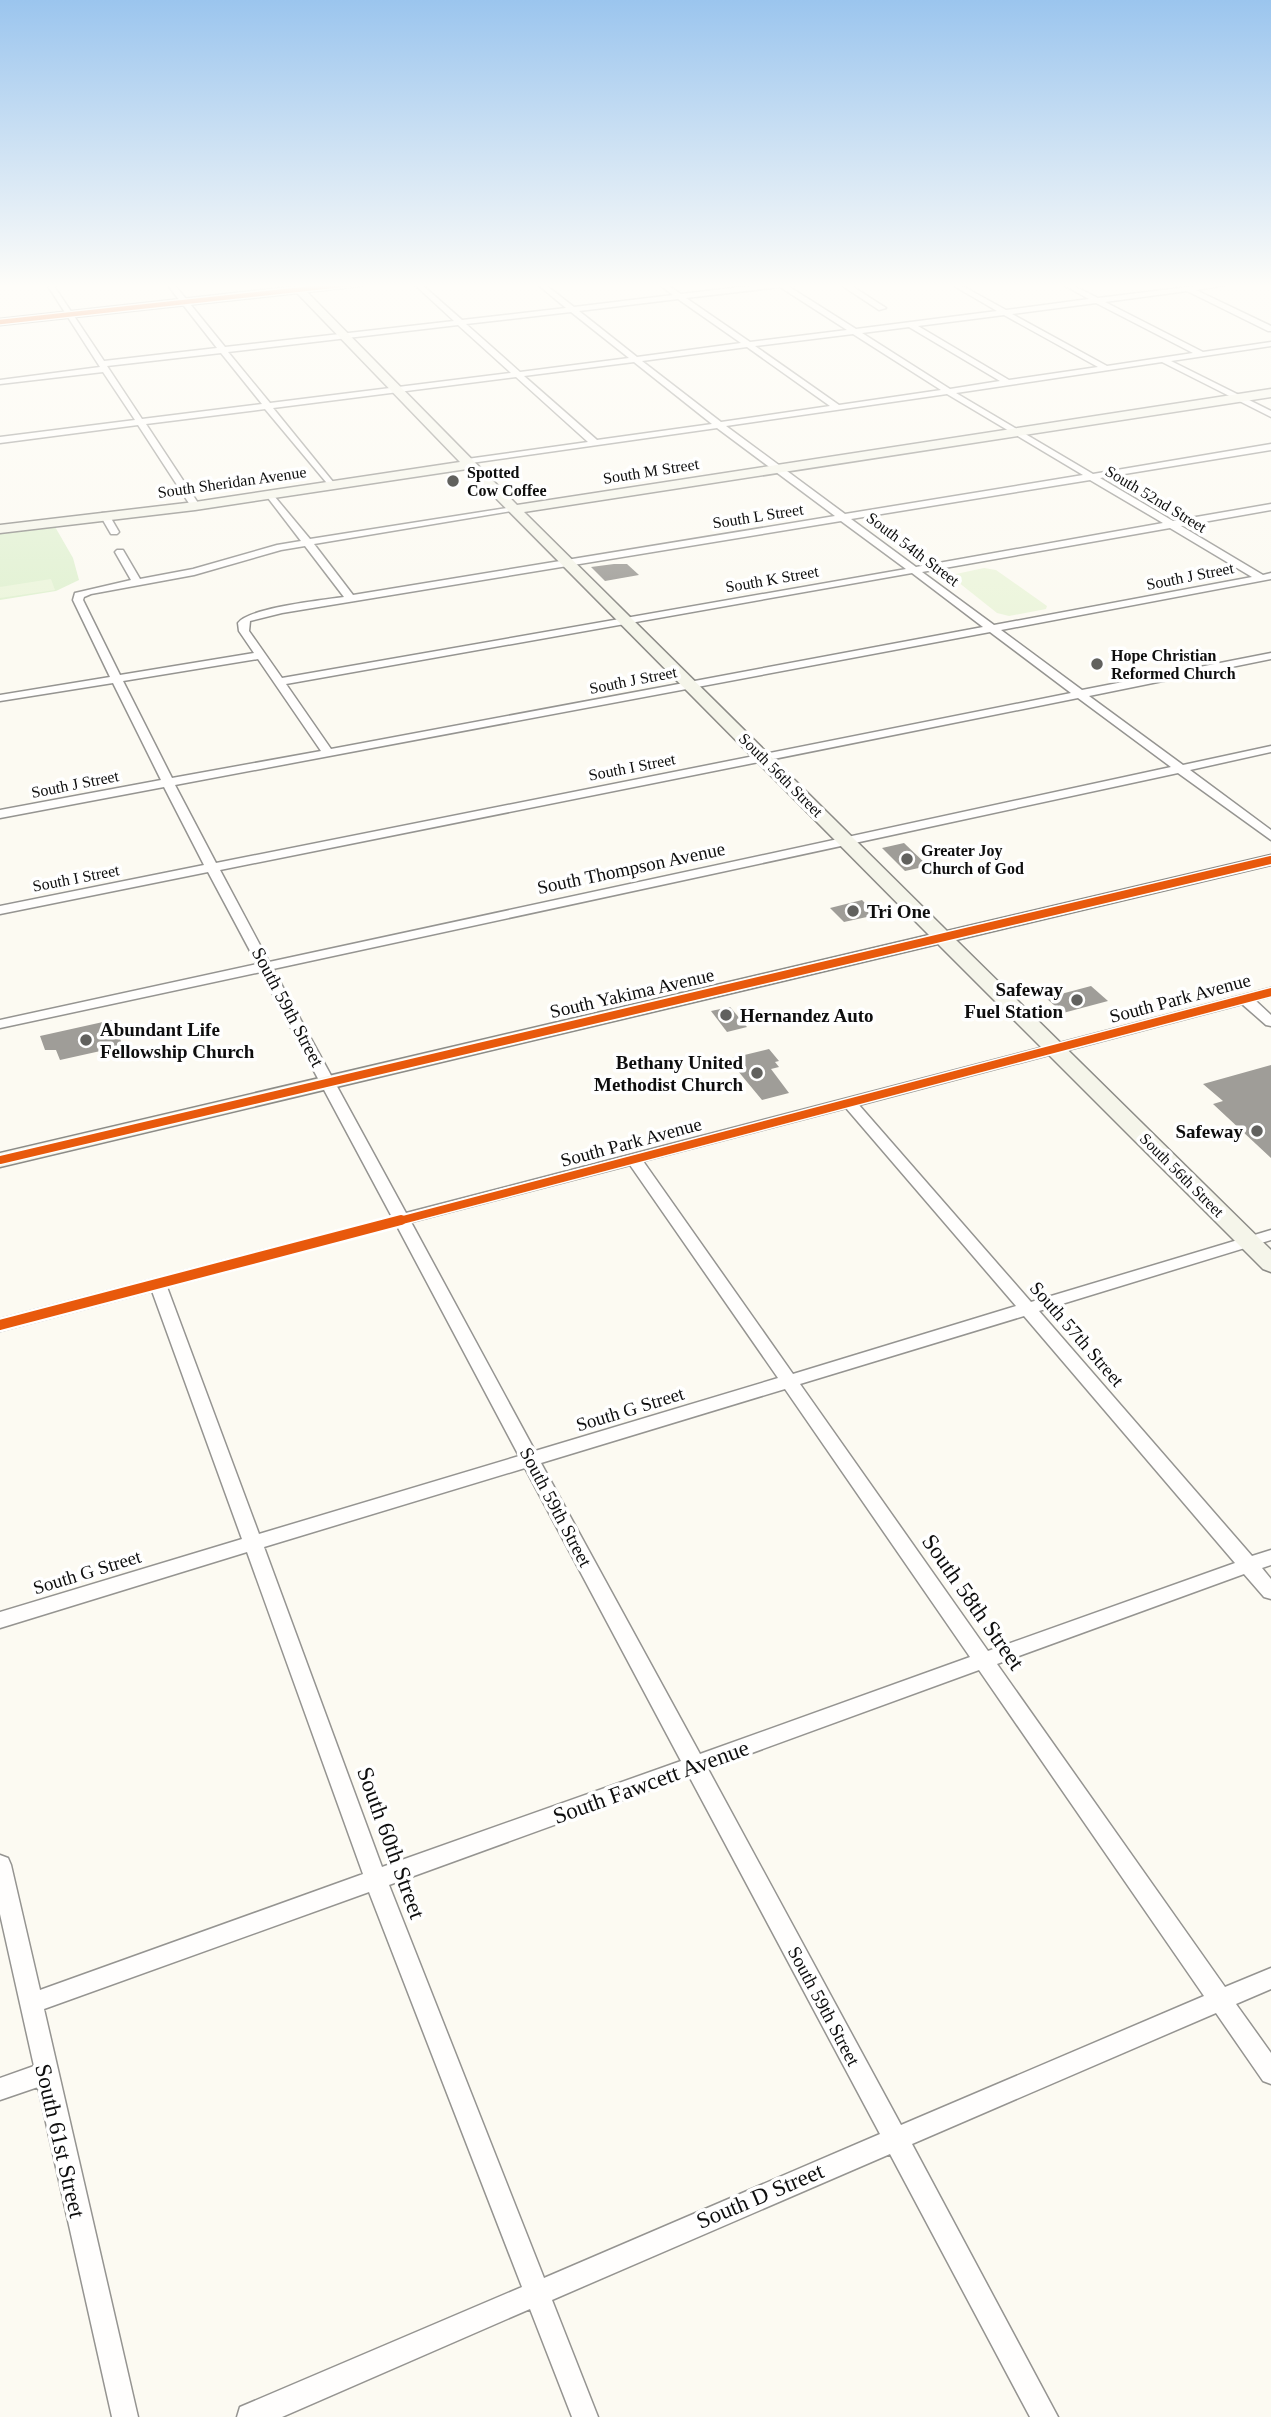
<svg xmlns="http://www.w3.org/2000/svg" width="1271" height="2417" font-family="'Times New Roman',serif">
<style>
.green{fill:#e1f1d2}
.pitch{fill:#ecf5dc}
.building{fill:#9f9d98}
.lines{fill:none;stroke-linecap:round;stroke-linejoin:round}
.street-casing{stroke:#959491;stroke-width:3}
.secondary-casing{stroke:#8c8b87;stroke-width:3}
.street{fill:#fffefd;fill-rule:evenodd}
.secondary{fill:#f5f5ea;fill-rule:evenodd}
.cycleway-far2-casing{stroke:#fff;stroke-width:7}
.cycleway-far1-casing{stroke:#fff;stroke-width:11}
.cycleway-casing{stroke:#fff;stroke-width:15}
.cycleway-far2{stroke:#e8590c;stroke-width:4.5}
.cycleway-far1{stroke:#e8590c;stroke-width:8}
.cycleway{stroke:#e8590c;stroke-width:10}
.poi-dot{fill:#61615e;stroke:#fff;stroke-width:2.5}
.labels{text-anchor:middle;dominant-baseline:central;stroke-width:7;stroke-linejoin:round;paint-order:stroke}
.far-street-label{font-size:16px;fill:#0e0e0e;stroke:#fff}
.far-poi-label{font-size:16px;font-weight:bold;fill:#0e0e0e;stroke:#fff;text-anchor:start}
.street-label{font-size:19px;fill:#0e0e0e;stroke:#fff}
.poi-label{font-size:19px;font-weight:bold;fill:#0e0e0e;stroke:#fff;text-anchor:start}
.near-street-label{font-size:23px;fill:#0e0e0e;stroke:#fff}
</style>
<rect width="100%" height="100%" fill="#fcfaf2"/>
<path class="green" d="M54,525L73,558L79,580L56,591L0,600V533Z"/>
<g class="pitch">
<path d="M984,568L996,570L1047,606L1046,609L1009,616L997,613L953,578L956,574Z"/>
<path d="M51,579L55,590L0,598V587Z"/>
</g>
<g class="building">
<path d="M614,564H627L639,575L605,581L591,567Z"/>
<path d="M904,843L928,866L905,871L882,848Z"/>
<path d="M862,900L876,915L844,922L830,908Z"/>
<path d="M1091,986L1108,1001L1063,1013L1046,998Z"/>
<path d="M730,1007L747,1027L727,1032L711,1011Z"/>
<path d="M112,1020L123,1046L60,1060L56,1050H45L40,1036Z"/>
<path d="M769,1049L779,1061L775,1062L779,1067L771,1069L789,1093L762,1100L728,1059Z"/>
<path d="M1271,1065V1158L1213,1104L1223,1101L1203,1084Z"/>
</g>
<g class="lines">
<g class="street-casing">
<g id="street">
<path d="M46,283H52L104,361L217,348L166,283H173L225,347L454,321L413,283H420L462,320L566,308L536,283H543L574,307L673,295L657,283H664L681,294L775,283H801L788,286L856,329L997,311L949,283H957L1006,310L1089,299L1060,283H1068L1098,298L1220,283H1238L1196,290L1271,326V331H1268L1187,291L1105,302L1203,352L1271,342V346L1171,361L1271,411V417L1162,362L956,393L1093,474L1271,444V450L1100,478L1173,521L1271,504V510L1181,526L1263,575L1271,573V579L1001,630L1082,690L1271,653V659L1089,696L1183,765L1271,746V752L1190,770L1271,830V840L1178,773L273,969L406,1213L1271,988V996L1255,1000L1271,1015V1026L1266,1025L1242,1004L859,1105L1031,1302L1271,1230V1240L1039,1311L1252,1556L1271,1550V1565L1262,1568L1271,1579V1599L1264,1597L1244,1574L997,1664L1225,1987L1271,1968V1989L1236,2004L1271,2053V2084L1263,2081L1216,2013L912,2144L1058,2417H1030L890,2154L552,2300L598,2417H572L530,2309L282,2417H237L240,2407L522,2287L369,1892L44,2009L138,2417H112L38,2087L0,2100V2078L34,2066L0,1914V1855L8,1858L11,1865L40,1990L363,1874L247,1552L0,1628V1612L242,1539L152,1291L0,1331V1319L392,1217L261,972L0,1028V1020L257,964L208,872L0,914V906L204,865L164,787L0,818V810L161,780L113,683L0,701V695L110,677L73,600L75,593L131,580L115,552L117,550H123L140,579L193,569L277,545L301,541L265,494L270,491L310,539L513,507L518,510L314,544L353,595L835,516L717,428L464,464L463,462L467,459L588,442L516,377L273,408L334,483L336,485L331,488L265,409L146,424L200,506L192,508L138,425L0,443V437L135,420L103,372L0,384V380L100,367ZM780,287L847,330L750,342L686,298ZM678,299L741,343L637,357L579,311ZM1096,303L1193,353L1107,366L1012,314ZM571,312L629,358L520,372L466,324ZM1004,315L1098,367L1009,380L918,326ZM458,325L511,373L270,403L228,352ZM909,327L1000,381L950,389L862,333ZM853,334L941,390L839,405L755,346ZM747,347L830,406L721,422L642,361ZM221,353L262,404L142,419L107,366ZM634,362L712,424L597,440L524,376ZM947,394L1083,475L845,514L726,426ZM1090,480L1163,523L916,567L851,519ZM841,521L906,569L282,678L249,631L250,621L282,613ZM1170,528L1252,577L994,625L922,572ZM305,546L344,597C323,600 248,608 238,623L239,631L254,653L120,675L83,600L84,597L91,594L194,575L281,550ZM912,573L983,627L331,749L286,684ZM990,632L1071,693L216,863L175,785ZM258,659L321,751L172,778L123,681ZM1078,698L1171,767L269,962L220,870ZM846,1108L1016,1306L793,1374L643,1161ZM630,1165L778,1378L535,1451L411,1222ZM397,1226L519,1456L259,1534L167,1287ZM1024,1316L1235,1563L988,1651L800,1384ZM785,1389L970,1657L700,1754L541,1463ZM525,1468L681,1761L382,1867L264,1547ZM979,1670L1204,1996L901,2125L708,1769ZM689,1776L880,2134L544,2278L389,1885Z"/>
<path d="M838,283H847L886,308L879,310Z"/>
<path d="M102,513H108L119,532L117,534H111L100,515Z"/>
</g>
</g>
<g class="secondary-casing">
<path id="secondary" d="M288,283H299L302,286L365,283L360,286L307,292L517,505L1271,389V397L524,512L947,931L1271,855V865L956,940L1271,1250V1272L1263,1269L938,944L0,1167V1153L929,935L467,469L195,510L0,533V525L195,502L460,462L297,293L0,325V319L291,287Z"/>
</g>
<use href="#street" class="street"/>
<use href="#secondary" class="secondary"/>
<g class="cycleway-far2-casing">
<path id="cycleway-far2" d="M0,322L360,283"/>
</g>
<g class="cycleway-far1-casing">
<g id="cycleway-far1">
<path d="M0,1160L1271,860"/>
<path d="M395,1222L1271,992"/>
</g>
</g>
<g class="cycleway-casing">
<path id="cycleway" d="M0,1325L401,1220"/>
</g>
<use href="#cycleway-far2" class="cycleway-far2"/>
<use href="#cycleway-far1" class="cycleway-far1"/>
<use href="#cycleway" class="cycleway"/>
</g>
<linearGradient id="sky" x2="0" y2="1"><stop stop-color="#9bc5ee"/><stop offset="0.46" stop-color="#fefdf9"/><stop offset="1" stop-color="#fefdf9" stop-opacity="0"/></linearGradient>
<rect width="1271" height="621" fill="url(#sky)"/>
<g class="poi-dot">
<circle cx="453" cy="481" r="7"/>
<circle cx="1097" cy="664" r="7"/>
<circle cx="907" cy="859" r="7"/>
<circle cx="853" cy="911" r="7"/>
<circle cx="1077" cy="1000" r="7"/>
<circle cx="726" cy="1015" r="7"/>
<circle cx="86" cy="1040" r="7"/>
<circle cx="757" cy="1073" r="7"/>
<circle cx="1257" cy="1131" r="7"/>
</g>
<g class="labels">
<g class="far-street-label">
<text transform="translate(651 471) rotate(-9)">South M Street</text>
<text transform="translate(232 482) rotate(-8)">South Sheridan Avenue</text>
<text transform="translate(1156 499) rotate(31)">South 52nd Street</text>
<text transform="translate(758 516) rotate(-9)">South L Street</text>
<text transform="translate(913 549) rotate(37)">South 54th Street</text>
<text transform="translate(1190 576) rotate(-11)">South J Street</text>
<text transform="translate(772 579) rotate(-10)">South K Street</text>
<text transform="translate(633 680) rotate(-11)">South J Street</text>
<text transform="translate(632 767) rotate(-11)">South I Street</text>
<text transform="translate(781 775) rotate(45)">South 56th Street</text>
<text transform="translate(75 784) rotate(-11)">South J Street</text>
<text transform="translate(76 878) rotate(-11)">South I Street</text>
<text transform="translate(1182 1175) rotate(45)">South 56th Street</text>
</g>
<g class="far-poi-label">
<text x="467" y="472">Spotted<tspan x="467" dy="18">Cow Coffee</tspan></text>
<text x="1111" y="655">Hope Christian<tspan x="1111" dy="18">Reformed Church</tspan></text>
<text x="921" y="850">Greater Joy<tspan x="921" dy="18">Church of God</tspan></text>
</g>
<g class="street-label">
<text transform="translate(631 868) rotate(-12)">South Thompson Avenue</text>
<text transform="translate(632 993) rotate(-13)">South Yakima Avenue</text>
<text transform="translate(1180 998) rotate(-15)">South Park Avenue</text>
<text transform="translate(288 1007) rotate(62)">South 59th Street</text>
<text transform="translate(631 1142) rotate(-15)">South Park Avenue</text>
<text transform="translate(1077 1334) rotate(49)">South 57th Street</text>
<text transform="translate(630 1409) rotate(-17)">South G Street</text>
<text transform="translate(556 1507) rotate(62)">South 59th Street</text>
<text transform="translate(87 1572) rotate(-17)">South G Street</text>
<text transform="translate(824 2006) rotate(62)">South 59th Street</text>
</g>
<g class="poi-label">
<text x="867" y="911">Tri One</text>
<text x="1063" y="989" text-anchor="end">Safeway<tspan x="1063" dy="22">Fuel Station</tspan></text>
<text x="740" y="1015">Hernandez Auto</text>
<text x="100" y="1029">Abundant Life<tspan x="100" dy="22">Fellowship Church</tspan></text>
<text x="743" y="1062" text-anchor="end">Bethany United<tspan x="743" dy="22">Methodist Church</tspan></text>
<text x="1243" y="1131" text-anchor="end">Safeway</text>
</g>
<g class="near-street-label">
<text transform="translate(973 1602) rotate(55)">South 58th Street</text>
<text transform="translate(651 1782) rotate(-20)">South Fawcett Avenue</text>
<text transform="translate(391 1843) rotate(70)">South 60th Street</text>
<text transform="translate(60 2141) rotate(77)">South 61st Street</text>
<text transform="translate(760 2196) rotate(-23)">South D Street</text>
</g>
</g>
</svg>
